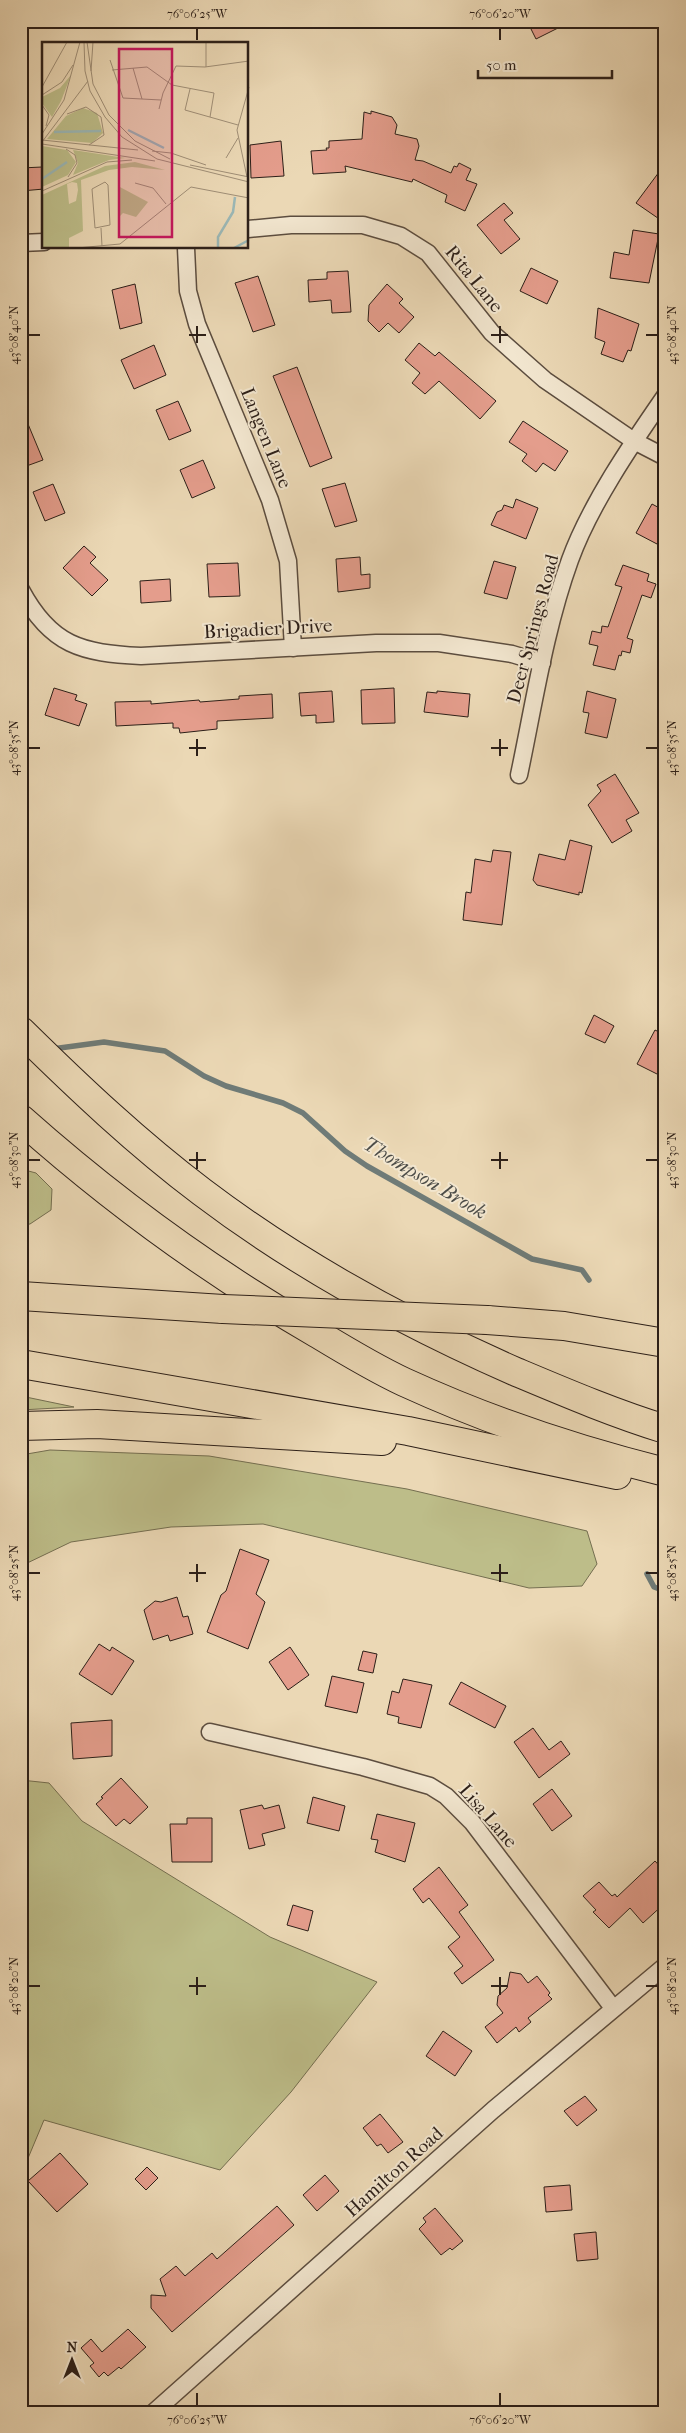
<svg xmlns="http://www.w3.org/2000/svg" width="686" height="2433" font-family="'IM FELL French Canon',serif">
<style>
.green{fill:#bdbd89;stroke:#746e50}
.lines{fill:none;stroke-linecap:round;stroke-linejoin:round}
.stream{stroke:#6f7b77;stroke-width:5.5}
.building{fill:#e49d8c;stroke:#2c1f18}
.minor-casing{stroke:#5c4d3f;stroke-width:19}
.motorway-casing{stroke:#2c1f18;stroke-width:30}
.minor{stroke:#f2e6cf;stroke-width:16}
.motorway{stroke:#ebd8b5;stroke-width:28}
.motorway-bridge-casing{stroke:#2c1f18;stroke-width:30;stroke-linecap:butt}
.motorway-bridge{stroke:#ebd8b5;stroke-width:28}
.ticks{fill:none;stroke:#2c1f18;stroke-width:2}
.labels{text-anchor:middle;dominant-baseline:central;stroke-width:4;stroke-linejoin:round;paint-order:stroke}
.street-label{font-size:19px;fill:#2c1f18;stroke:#f2e6cf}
.water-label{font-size:20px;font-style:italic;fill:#4d4d48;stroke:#f2e6cf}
.inset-river{fill:none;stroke:#9bb8b7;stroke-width:2.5}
.inset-road{fill:none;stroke:#9f8e76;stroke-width:1}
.view{fill:#c2185b;fill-opacity:0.15;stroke:#c2185b;stroke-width:2.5}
.inset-edge{fill:none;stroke:#2c1f18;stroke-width:2.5}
.neatline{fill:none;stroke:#2c1f18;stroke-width:2}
.ticks-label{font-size:12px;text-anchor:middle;fill:#2c1f18}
</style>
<rect width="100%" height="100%" fill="#ebd8b5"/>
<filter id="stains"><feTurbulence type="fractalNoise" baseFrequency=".004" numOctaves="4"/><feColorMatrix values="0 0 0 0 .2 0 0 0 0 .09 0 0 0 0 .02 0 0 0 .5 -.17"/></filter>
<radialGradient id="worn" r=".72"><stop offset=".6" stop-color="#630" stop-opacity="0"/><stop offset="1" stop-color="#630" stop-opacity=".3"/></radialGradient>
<g class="green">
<path d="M21,1169L36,1173L52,1189L51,1210L30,1224L21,1225Z"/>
<path d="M21,1396L74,1407L21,1410Z"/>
<path d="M50,1450L209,1456L407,1489L587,1531L597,1564L582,1586L529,1588L263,1524L171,1527L71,1542L21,1566V1455Z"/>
<path d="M21,1780L49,1783L82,1821L270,1937L377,1982L291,2092L220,2170L44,2120L21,2175Z"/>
</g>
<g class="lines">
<g class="stream">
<path d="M52,1049L104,1042L165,1051L204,1076L226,1086L283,1103L303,1113L345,1151L367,1166L532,1259L582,1270L589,1280"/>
<path d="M647,1574L654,1587L665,1591"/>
</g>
</g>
<g class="building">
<path d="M527,21H572L536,39Z"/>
<path d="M371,111L392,117L397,125L395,134L417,139L419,146L415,160L423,161L451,173L454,166L457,167L459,163L471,169L466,180L477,184L465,211L445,202L447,195L413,179L412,182L345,166L346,172L313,174L311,151L327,150L326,148H329V141L362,139L364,112L371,114Z"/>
<path d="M281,141L284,176L251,178L250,145Z"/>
<path d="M665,164V223L636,203Z"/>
<path d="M42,167L44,189L21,191V168Z"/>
<path d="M504,203L513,213L504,220L520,239L501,254L477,225Z"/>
<path d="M633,230L659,234L649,283L610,278L614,252L629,255Z"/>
<path d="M531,268L558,281L547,304L520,291Z"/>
<path d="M348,271L351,312L332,313L331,300L309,302L308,280L327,279V272Z"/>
<path d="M258,276L275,325L253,332L235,283Z"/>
<path d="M135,284L142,323L120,329L112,290Z"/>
<path d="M387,284L403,299L399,303L414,317L399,333L388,323L379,332L368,321L369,305Z"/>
<path d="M598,308L639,324L631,351L628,350L623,362L601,354L605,342L595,338Z"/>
<path d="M419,343L435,356L439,352L496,401L480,419L439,381L425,394L412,383L420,373L405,360Z"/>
<path d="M154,345L166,375L134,389L121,360Z"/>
<path d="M297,367L332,458L310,467L273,376Z"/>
<path d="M178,401L191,431L169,440L156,410Z"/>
<path d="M23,412L43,460L21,468V413Z"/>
<path d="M523,421L568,451L555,471L543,463L536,472L522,461L527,454L509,442Z"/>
<path d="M203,460L215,488L192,498L180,470Z"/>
<path d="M345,483L357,521L335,527L322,489Z"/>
<path d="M53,484L65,513L45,521L33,492Z"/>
<path d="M516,499L538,508L526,539L491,525L497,512L502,510L504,505L513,508Z"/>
<path d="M652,504L665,511V529L657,544L636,533Z"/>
<path d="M84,546L96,557L90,563L108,580L92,596L63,568Z"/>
<path d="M360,557L361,575L370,574V588L338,592L336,559Z"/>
<path d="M494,561L516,567L507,599L484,593Z"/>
<path d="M238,563L240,596L209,597L207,564Z"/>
<path d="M623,565L649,574L647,581L656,584L651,598L642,595L627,638L633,640L630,653L622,651L621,656L619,655L615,670L593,665L598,646L589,644L592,631L601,633L602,626L608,627L622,587L615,585Z"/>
<path d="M170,579L171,601L141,603L140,581Z"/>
<path d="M54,688L77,695L75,700L87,704L79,726L45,715Z"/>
<path d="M394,688L395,723L362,724L361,690Z"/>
<path d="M332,691L334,722L316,723V715L301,716L299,693Z"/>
<path d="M437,691L470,694L468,717L424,712L427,692L437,693Z"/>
<path d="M587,691L616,699L607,738L585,733L589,713L583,712Z"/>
<path d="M272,694L273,718L217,721V729L180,733L179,728H173V723L116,726L115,702L151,701V704L199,700L200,702L239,699V696Z"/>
<path d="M615,774L639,813L626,820L632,831L612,843L588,805L601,791L597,785Z"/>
<path d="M570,840L592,846L582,893L579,892V895L537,885L533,880L539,854L565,860Z"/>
<path d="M493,850L511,852L502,925L463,920L466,892L471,893L475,859L491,862Z"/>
<path d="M594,1015L614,1026L605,1043L585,1034Z"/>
<path d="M655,1030L665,1035V1078L637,1064Z"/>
<path d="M240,1549L269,1560L256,1594L265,1602L248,1649L207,1632L221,1595L226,1591Z"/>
<path d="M177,1597L183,1617L188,1616L193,1634L170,1641L168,1635L153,1640L144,1610L155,1601L161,1602Z"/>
<path d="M99,1644L110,1651L112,1647L134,1661L112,1695L79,1674Z"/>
<path d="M290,1647L309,1675L288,1690L269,1662Z"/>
<path d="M363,1651L377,1654L373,1673L358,1670Z"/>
<path d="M332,1676L364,1683L357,1713L325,1706Z"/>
<path d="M403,1679L432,1685L421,1728L398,1723L399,1717L387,1714L392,1691L399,1693Z"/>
<path d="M461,1682L506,1706L495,1728L449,1704Z"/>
<path d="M112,1720V1756L73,1759L71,1723Z"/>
<path d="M533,1728L549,1750L561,1741L570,1754L539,1778L514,1742Z"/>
<path d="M121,1778L148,1807L130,1824L124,1819L116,1826L96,1804L103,1798L101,1797Z"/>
<path d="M552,1789L572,1816L552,1831L533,1804Z"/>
<path d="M313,1797L345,1806L339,1831L307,1823Z"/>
<path d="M262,1805L264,1809L279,1805L285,1828L262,1834L265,1845L249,1849L240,1810Z"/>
<path d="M377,1814L415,1823L405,1862L375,1852L378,1840L371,1839Z"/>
<path d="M187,1818H212V1862H172L170,1824H187Z"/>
<path d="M655,1861L665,1872V1903L643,1923L630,1908L609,1928L593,1912L596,1910L583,1896L599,1882L612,1896L615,1894L617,1897Z"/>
<path d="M439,1867L468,1905L459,1912L494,1960L462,1984L454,1973L463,1966L448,1947L460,1937L429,1898L423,1903L413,1889Z"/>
<path d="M293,1905L313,1911L308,1931L287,1925Z"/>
<path d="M510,1972L521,1974L528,1983L537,1976L550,1993L548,1995L552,1999L528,2018L531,2022L519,2032L516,2027L497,2043L485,2027L503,2013L497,2005L498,1996L507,1988Z"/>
<path d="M443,2031L472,2051L455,2076L426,2056Z"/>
<path d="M585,2096L597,2110L577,2126L564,2111Z"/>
<path d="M380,2114L403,2142L388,2153L381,2144L377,2146L363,2128Z"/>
<path d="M60,2153L88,2184L57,2212L28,2181Z"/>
<path d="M147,2167L158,2178L146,2190L135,2179Z"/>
<path d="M325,2175L339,2191L317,2211L303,2195Z"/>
<path d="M570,2185L572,2210L546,2212L544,2187Z"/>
<path d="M277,2206L294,2225L172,2332L151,2308V2295L166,2296L160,2279L176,2266L185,2276L212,2253L217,2259Z"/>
<path d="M435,2208L463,2241L452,2250L450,2248L441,2255L419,2229L426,2222L423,2218Z"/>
<path d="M596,2232L598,2259L577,2261L574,2234Z"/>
<path d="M128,2329L146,2347L121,2369L119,2367L108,2376L104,2372L99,2377L90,2366L94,2363L81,2348L91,2339L102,2352Z"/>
</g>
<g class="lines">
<g class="minor-casing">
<g id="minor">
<path d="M248,229L291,225H363L401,236L428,253L492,333L545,380L634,441L665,457"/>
<path d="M21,243L44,242"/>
<path d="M186,248L188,291L197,324L270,500L288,561L293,648"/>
<path d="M21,590C51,646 82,653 141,656L376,643H439L512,654L542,663"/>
<path d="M519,775C534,704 545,629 570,560C590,505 631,445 665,396"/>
<path d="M210,1732L363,1767L430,1786L446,1796L472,1822L613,2008"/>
<path d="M154,2412L493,2110L665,1966"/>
</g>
</g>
<g class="motorway-casing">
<g id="motorway">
<path d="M21,1031C79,1088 137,1143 202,1192C297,1264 405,1323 514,1371C564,1392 613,1413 665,1429"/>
<path d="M21,1119C112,1200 212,1273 318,1334C346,1351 374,1368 404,1382C487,1420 576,1450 665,1472"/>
<path d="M21,1296L223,1309"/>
<path d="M487,1320L564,1326L665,1343"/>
<path d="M21,1364L408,1431L617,1475"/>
<path d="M21,1426L97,1424L382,1441"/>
</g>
</g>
<use href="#minor" class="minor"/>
<use href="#motorway" class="motorway"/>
<g class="motorway-bridge-casing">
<path id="motorway-bridge" d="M223,1309L487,1320"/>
</g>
<use href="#motorway-bridge" class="motorway-bridge"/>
</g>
<path class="ticks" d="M197,28V40M500,28V40M197,326V343M500,326V343M28,335H40M189,335H206M491,335H508M646,335H658M197,739V756M500,739V756M28,748H40M189,748H206M491,748H508M646,748H658M197,1152V1169M500,1152V1169M28,1160H40M189,1160H206M491,1160H508M646,1160H658M197,1564V1582M500,1564V1582M28,1573H40M189,1573H206M491,1573H508M646,1573H658M197,1977V1995M500,1977V1995M28,1986H40M189,1986H206M491,1986H508M646,1986H658M197,2393V2406M500,2393V2406"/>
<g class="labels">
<g class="street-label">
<text transform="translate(474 279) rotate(51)">Rita Lane</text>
<text transform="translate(266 438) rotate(68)">Langen Lane</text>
<text transform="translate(268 629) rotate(-3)">Brigadier Drive</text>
<text transform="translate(533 629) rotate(-75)">Deer Springs Road</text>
<text transform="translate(488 1816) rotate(49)">Lisa Lane</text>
<text transform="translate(394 2172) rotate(-42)">Hamilton Road</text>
</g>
<g class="water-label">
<text transform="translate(425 1178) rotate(31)">Thompson Brook</text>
</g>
</g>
<g transform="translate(42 42)">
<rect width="206" height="206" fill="#ebd8b5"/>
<path d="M29,33L19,59L10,75L0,61V55L18,46ZM41,66L55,71L61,91L50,101L5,97L24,74ZM0,104L25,108L34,120L26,133L0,145ZM31,108L83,116L67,118L31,133L36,121ZM93,120L123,128L90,125L67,128L39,138L41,189L27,196V206H0V153L63,124ZM30,140L35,141L36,148L34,159L27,162L25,142ZM76,144L106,160L94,175L81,171L76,176Z" fill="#bdbd89" fill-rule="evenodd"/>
<path class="inset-river" d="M86,88L122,106M12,90L59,89M0,137L25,120M176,206V195L191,170L193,155M192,206L207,198"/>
<path class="inset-road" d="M42,0L43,29L48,49L63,75L80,95L115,117L207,140M45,0L51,42L67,73L93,99L128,117M164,0V25M68,18L81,56L119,58M91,26L100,57M70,28L105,25L130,43L172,51L168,75M49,29L51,0M0,45L25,0M148,47L143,68L196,83M0,53L20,40L31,23M0,63L7,73L4,84M117,67L121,51L134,24L163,25L207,19M25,72L44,65L59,75L62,93L47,103M0,92L22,58L38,0M0,98L96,108M0,100L46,39M0,102L113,119M24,107L33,113L35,121L26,135M110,109L129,111L164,123M184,116L196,96M148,123L207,135M205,135L195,88L207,45M63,140L66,143L68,183L53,186L50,147ZM93,141L111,146L124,162M0,149L65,120L90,118M59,186L60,204M35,206L78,202L149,145L207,156"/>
<path class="view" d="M77,7H130V195H77Z"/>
<rect width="206" height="206" class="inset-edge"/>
</g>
<rect width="686" height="2433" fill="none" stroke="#ebd8b5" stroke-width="55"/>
<g transform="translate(72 2360)" stroke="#f2e6cf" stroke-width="4" paint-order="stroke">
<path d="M0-4L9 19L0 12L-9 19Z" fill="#2c1f18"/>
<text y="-8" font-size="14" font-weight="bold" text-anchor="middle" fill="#2c1f18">N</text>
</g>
<path d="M478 70v8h134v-8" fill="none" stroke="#2c1f18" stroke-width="2.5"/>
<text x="486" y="70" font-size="15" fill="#2c1f18" stroke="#f2e6cf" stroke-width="4" paint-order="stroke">50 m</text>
<rect x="28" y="28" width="630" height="2378" class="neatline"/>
<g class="ticks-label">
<text x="197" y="18">76°06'25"W</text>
<text x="500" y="18">76°06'20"W</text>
<text transform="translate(14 335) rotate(-90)" y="4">43°08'40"N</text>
<text transform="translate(672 335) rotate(-90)" y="4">43°08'40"N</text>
<text transform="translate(14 748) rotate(-90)" y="4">43°08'35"N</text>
<text transform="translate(672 748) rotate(-90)" y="4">43°08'35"N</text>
<text transform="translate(14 1160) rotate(-90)" y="4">43°08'30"N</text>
<text transform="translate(672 1160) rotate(-90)" y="4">43°08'30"N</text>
<text transform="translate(14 1573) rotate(-90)" y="4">43°08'25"N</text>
<text transform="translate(672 1573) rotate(-90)" y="4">43°08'25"N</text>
<text transform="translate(14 1986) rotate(-90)" y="4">43°08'20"N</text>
<text transform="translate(672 1986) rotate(-90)" y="4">43°08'20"N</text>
<text x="197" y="2424">76°06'25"W</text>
<text x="500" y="2424">76°06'20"W</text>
</g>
<rect width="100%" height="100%" filter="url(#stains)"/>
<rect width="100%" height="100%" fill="url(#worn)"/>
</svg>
